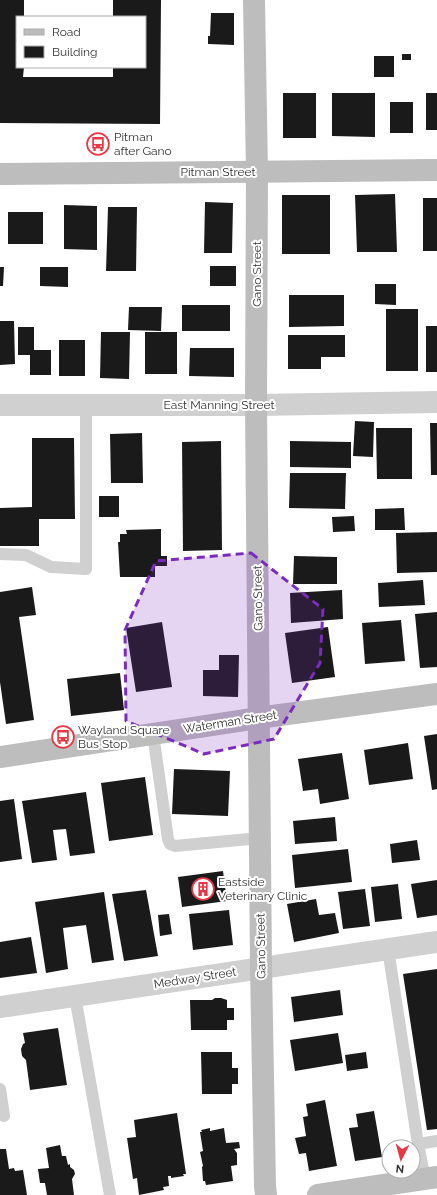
<svg xmlns="http://www.w3.org/2000/svg" width="437" height="1195" font-family="Raleway,sans-serif">
<style>
.building{fill:#1a1a1a}
.lines{fill:none;stroke-linecap:round;stroke-linejoin:round}
.lane{stroke:#d0d0d0;stroke-width:12}
.street{stroke:#d0d0d0;stroke-width:22}
.secondary{stroke:#bdbdbd;stroke-width:22}
.marked{fill:#7b2cbf;fill-opacity:0.2;stroke:#7b2cbf;stroke-width:3;stroke-dasharray:8 5;stroke-linejoin:round}
.labels{text-anchor:middle;dominant-baseline:central;stroke-width:4;stroke-linejoin:round;paint-order:stroke}
.poi-label{font-size:12px;fill:#333;stroke:#fff;text-anchor:start}
.street-label{font-size:12px;fill:#333;stroke:#fff}
</style>
<rect width="100%" height="100%" fill="#fff"/>
<g class="building">
<path d="M0,0H24V17H17V67H24L23,77H113V67H145V17H113V0H161L160,124L0,123Z"/>
<path d="M211,13H234V45L208,44V36H210Z"/>
<rect x="402" y="54" width="9" height="6"/>
<rect x="374" y="56" width="20" height="21"/>
<rect x="283" y="93" width="33" height="45"/>
<path d="M332,93H375V137L332,136Z"/>
<rect x="426" y="93" width="11" height="37"/>
<rect x="390" y="102" width="23" height="31"/>
<path d="M395,194L397,252H357L355,195Z"/>
<rect x="282" y="195" width="48" height="59"/>
<rect x="423" y="198" width="14" height="53"/>
<path d="M205,202L233,203L232,253H204Z"/>
<path d="M64,205L97,206V250L64,249Z"/>
<path d="M108,207H137L136,271H106Z"/>
<rect x="8" y="212" width="35" height="32"/>
<rect x="210" y="266" width="26" height="20"/>
<path d="M0,267H4L3,286H0Z"/>
<path d="M40,267H68V287L40,286Z"/>
<path d="M375,284H396V305L375,304Z"/>
<path d="M289,295H344V326L289,327Z"/>
<rect x="182" y="305" width="48" height="26"/>
<path d="M129,307H162L161,331L128,330Z"/>
<rect x="386" y="309" width="32" height="62"/>
<path d="M0,321H14L15,364L0,365Z"/>
<rect x="426" y="326" width="11" height="46"/>
<path d="M18,327H34V350H51V375H30V355H18Z"/>
<path d="M101,332H130L129,379L100,378Z"/>
<rect x="145" y="332" width="32" height="42"/>
<path d="M288,335H345V357H321V369H288Z"/>
<rect x="59" y="340" width="26" height="36"/>
<path d="M190,348H234V377L189,376Z"/>
<path d="M355,421L374,422L373,457L353,456Z"/>
<path d="M430,423H437V475H431Z"/>
<path d="M376,428H412V479H377Z"/>
<path d="M142,433L143,483H111L110,434Z"/>
<path d="M32,438H74L75,519H39V546H0V508L32,507Z"/>
<path d="M221,441L222,550L183,551L182,442Z"/>
<path d="M290,441L351,442V468L290,467Z"/>
<path d="M290,473H346L345,509L289,508Z"/>
<rect x="99" y="496" width="20" height="21"/>
<path d="M404,508L405,530H375V509Z"/>
<path d="M354,516L355,531L333,532L332,517Z"/>
<path d="M161,529V556H167V566H155V577H120L118,542H120V534H127L126,530Z"/>
<path d="M437,532V572L397,573L396,533Z"/>
<path d="M294,556L337,557V584H293Z"/>
<path d="M423,580L425,605L379,607L378,583Z"/>
<path d="M32,587L36,615L19,617L34,720L6,724L0,682V592Z"/>
<path d="M342,590L343,619L291,623L290,593Z"/>
<path d="M437,612V667L420,668L415,614Z"/>
<path d="M401,620L405,661L365,664L362,623Z"/>
<path d="M162,622L172,687L136,692L126,628Z"/>
<path d="M328,627L335,677L292,683L285,633Z"/>
<path d="M219,655H239L238,697L203,696V670H219Z"/>
<path d="M120,673L124,710L71,716L67,679Z"/>
<path d="M437,734V789L432,790L424,736Z"/>
<path d="M408,743L413,779L369,785L364,750Z"/>
<path d="M342,753L349,799L320,804L318,789L303,791L298,759Z"/>
<path d="M174,769L230,771L228,816L172,814Z"/>
<path d="M145,777L153,835L109,841L101,783Z"/>
<path d="M86,792L95,853L70,856L66,829L53,830L57,860L32,863L22,801Z"/>
<path d="M14,799L22,859L0,862V801Z"/>
<path d="M335,817L337,841L295,844L293,821Z"/>
<path d="M417,840L420,860L392,863L390,844Z"/>
<path d="M348,849L352,882L295,888L292,855Z"/>
<path d="M223,871L227,901L182,907L178,877Z"/>
<path d="M437,880V915L417,918L411,884Z"/>
<path d="M398,884L402,919L375,922L371,887Z"/>
<path d="M365,889L370,926L343,929L338,892Z"/>
<path d="M146,890L158,956L124,961L112,894Z"/>
<path d="M104,892L114,960L92,963L86,925L63,928L68,969L46,973L35,902Z"/>
<path d="M316,899L319,915L335,913L339,933L294,942L287,904Z"/>
<path d="M229,910L233,945L193,950L189,914Z"/>
<path d="M169,914L172,934L160,936L158,915Z"/>
<path d="M31,937L37,973L0,978V942Z"/>
<path d="M437,969V1129L427,1130L403,974Z"/>
<path d="M340,990L343,1015L294,1022L291,997Z"/>
<path d="M215,998H221L227,1000V1008H234V1020H227V1030H191L190,1000H212Z"/>
<path d="M58,1028L67,1085L30,1090L26,1060L22,1056L21,1049L23,1044L25,1043L23,1033Z"/>
<path d="M338,1033L343,1063L295,1071L290,1040Z"/>
<path d="M201,1052H232V1068H238V1084H232V1094H202Z"/>
<path d="M366,1052L368,1068L347,1071L345,1055Z"/>
<path d="M325,1100L337,1166L309,1171L306,1153L299,1154L295,1138L306,1136L303,1117L308,1116L306,1104Z"/>
<path d="M374,1111L382,1157L355,1161L349,1128L358,1127L356,1114Z"/>
<path d="M177,1113L186,1174H183L184,1176L171,1178V1176H168L169,1186L163,1187L164,1190L139,1195L137,1178L133,1179L127,1138L136,1137L134,1120Z"/>
<path d="M210,1128V1131L224,1128L226,1143L239,1142L240,1148L234,1149L237,1153V1165L231,1166L233,1181L206,1185L205,1181H203L202,1167L203,1166L200,1152L203,1151L200,1132H202L201,1130Z"/>
<path d="M60,1145L62,1156H66L68,1165L70,1164V1167L74,1170L75,1174L72,1179L74,1195H47L45,1183H40L38,1169L49,1168L46,1148Z"/>
<path d="M0,1149H6L9,1169L14,1168L15,1171L23,1170L27,1195H0Z"/>
</g>
<g class="lines">
<g class="lane">
<path d="M0,554L26,555L51,567L86,569V404"/>
<path d="M153,734L168,839L170,844L175,846L260,838"/>
<path d="M388,949L418,1144L425,1179"/>
<path d="M75,996L110,1195"/>
<path d="M0,1089L4,1116"/>
<path d="M418,1144L437,1141"/>
</g>
<g class="street">
<path d="M0,405H256L437,402"/>
<path d="M0,1007L437,942"/>
</g>
<g class="secondary">
<path d="M254,0L257,172L256,405L261,967L265,1186L266,1195"/>
<path d="M0,174L437,170"/>
<path d="M0,757L265,717L437,694"/>
<path d="M318,1195L437,1177"/>
</g>
</g>
<path class="marked" d="M251,553L323,609L320,663L274,739L204,754L126,721L125,630L156,561Z"/>
<defs>
<g id="bus-ring" transform="scale(1.15)"><circle r="9.5" fill="#fff" stroke="#e63946" stroke-width="1.5"/><path d="M-5-6H5V4H4V6H2V4H-2V6H-4V4H-5ZM-3.5-4V0h7V-4ZM-3.5 1.2v1.5H-2V1.2ZM2 1.2v1.5H3.5V1.2Z" fill="#e63946"/></g>
<g id="building-ring" transform="scale(1.15)"><circle r="9.5" fill="#fff" stroke="#e63946" stroke-width="1.5"/><path d="M-4-6H4V6H1V3H-1V6H-4ZM-2.5-4.3h1.7v1.8h-1.7ZM.8-4.3h1.7v1.8H.8ZM-2.5-1h1.7V.8h-1.7ZM.8-1h1.7V.8H.8Z" fill="#e63946"/></g>
</defs>
<g fill-rule="evenodd">
<use href="#bus-ring" x="98" y="144"/>
<use href="#bus-ring" x="63" y="737"/>
<use href="#building-ring" x="203" y="889"/>
</g>
<g class="labels">
<g class="poi-label">
<text x="114" y="137">Pitman<tspan x="114" dy="14">after Gano</tspan></text>
<text x="78" y="730">Wayland Square<tspan x="78" dy="14">Bus Stop</tspan></text>
<text x="218" y="882">Eastside<tspan x="218" dy="14">Veterinary Clinic</tspan></text>
</g>
<g class="street-label">
<text x="218" y="172">Pitman Street</text>
<text transform="translate(257 274) rotate(-90)">Gano Street</text>
<text x="219" y="405">East Manning Street</text>
<text transform="translate(258 598) rotate(-91)">Gano Street</text>
<text transform="translate(230 722) rotate(-9)">Waterman Street</text>
<text transform="translate(261 946) rotate(-91)">Gano Street</text>
<text transform="translate(195 978) rotate(-9)">Medway Street</text>
</g>
</g>
<rect x="16" y="16" width="130" height="52" fill="#ffffff" stroke="#adadad"/>
<rect x="24" y="29" width="20" height="6" fill="#bdbdbd" stroke="#adadad"/>
<text x="52" y="36" font-size="12" fill="#333333">Road</text>
<rect x="24" y="46" width="20" height="12" fill="#1a1a1a" stroke="#adadad"/>
<text x="52" y="56" font-size="12" fill="#333333">Building</text>
<g transform="translate(401 1159) rotate(186)"><circle r="19" fill="#ffffff" stroke="#adadad"/>
<path d="M0-3L7 15L0 10L-7 15Z" fill="#e63946"/>
<text y="-6" font-size="11" font-weight="bold" text-anchor="middle" fill="#333333">N</text>
</g>
</svg>
